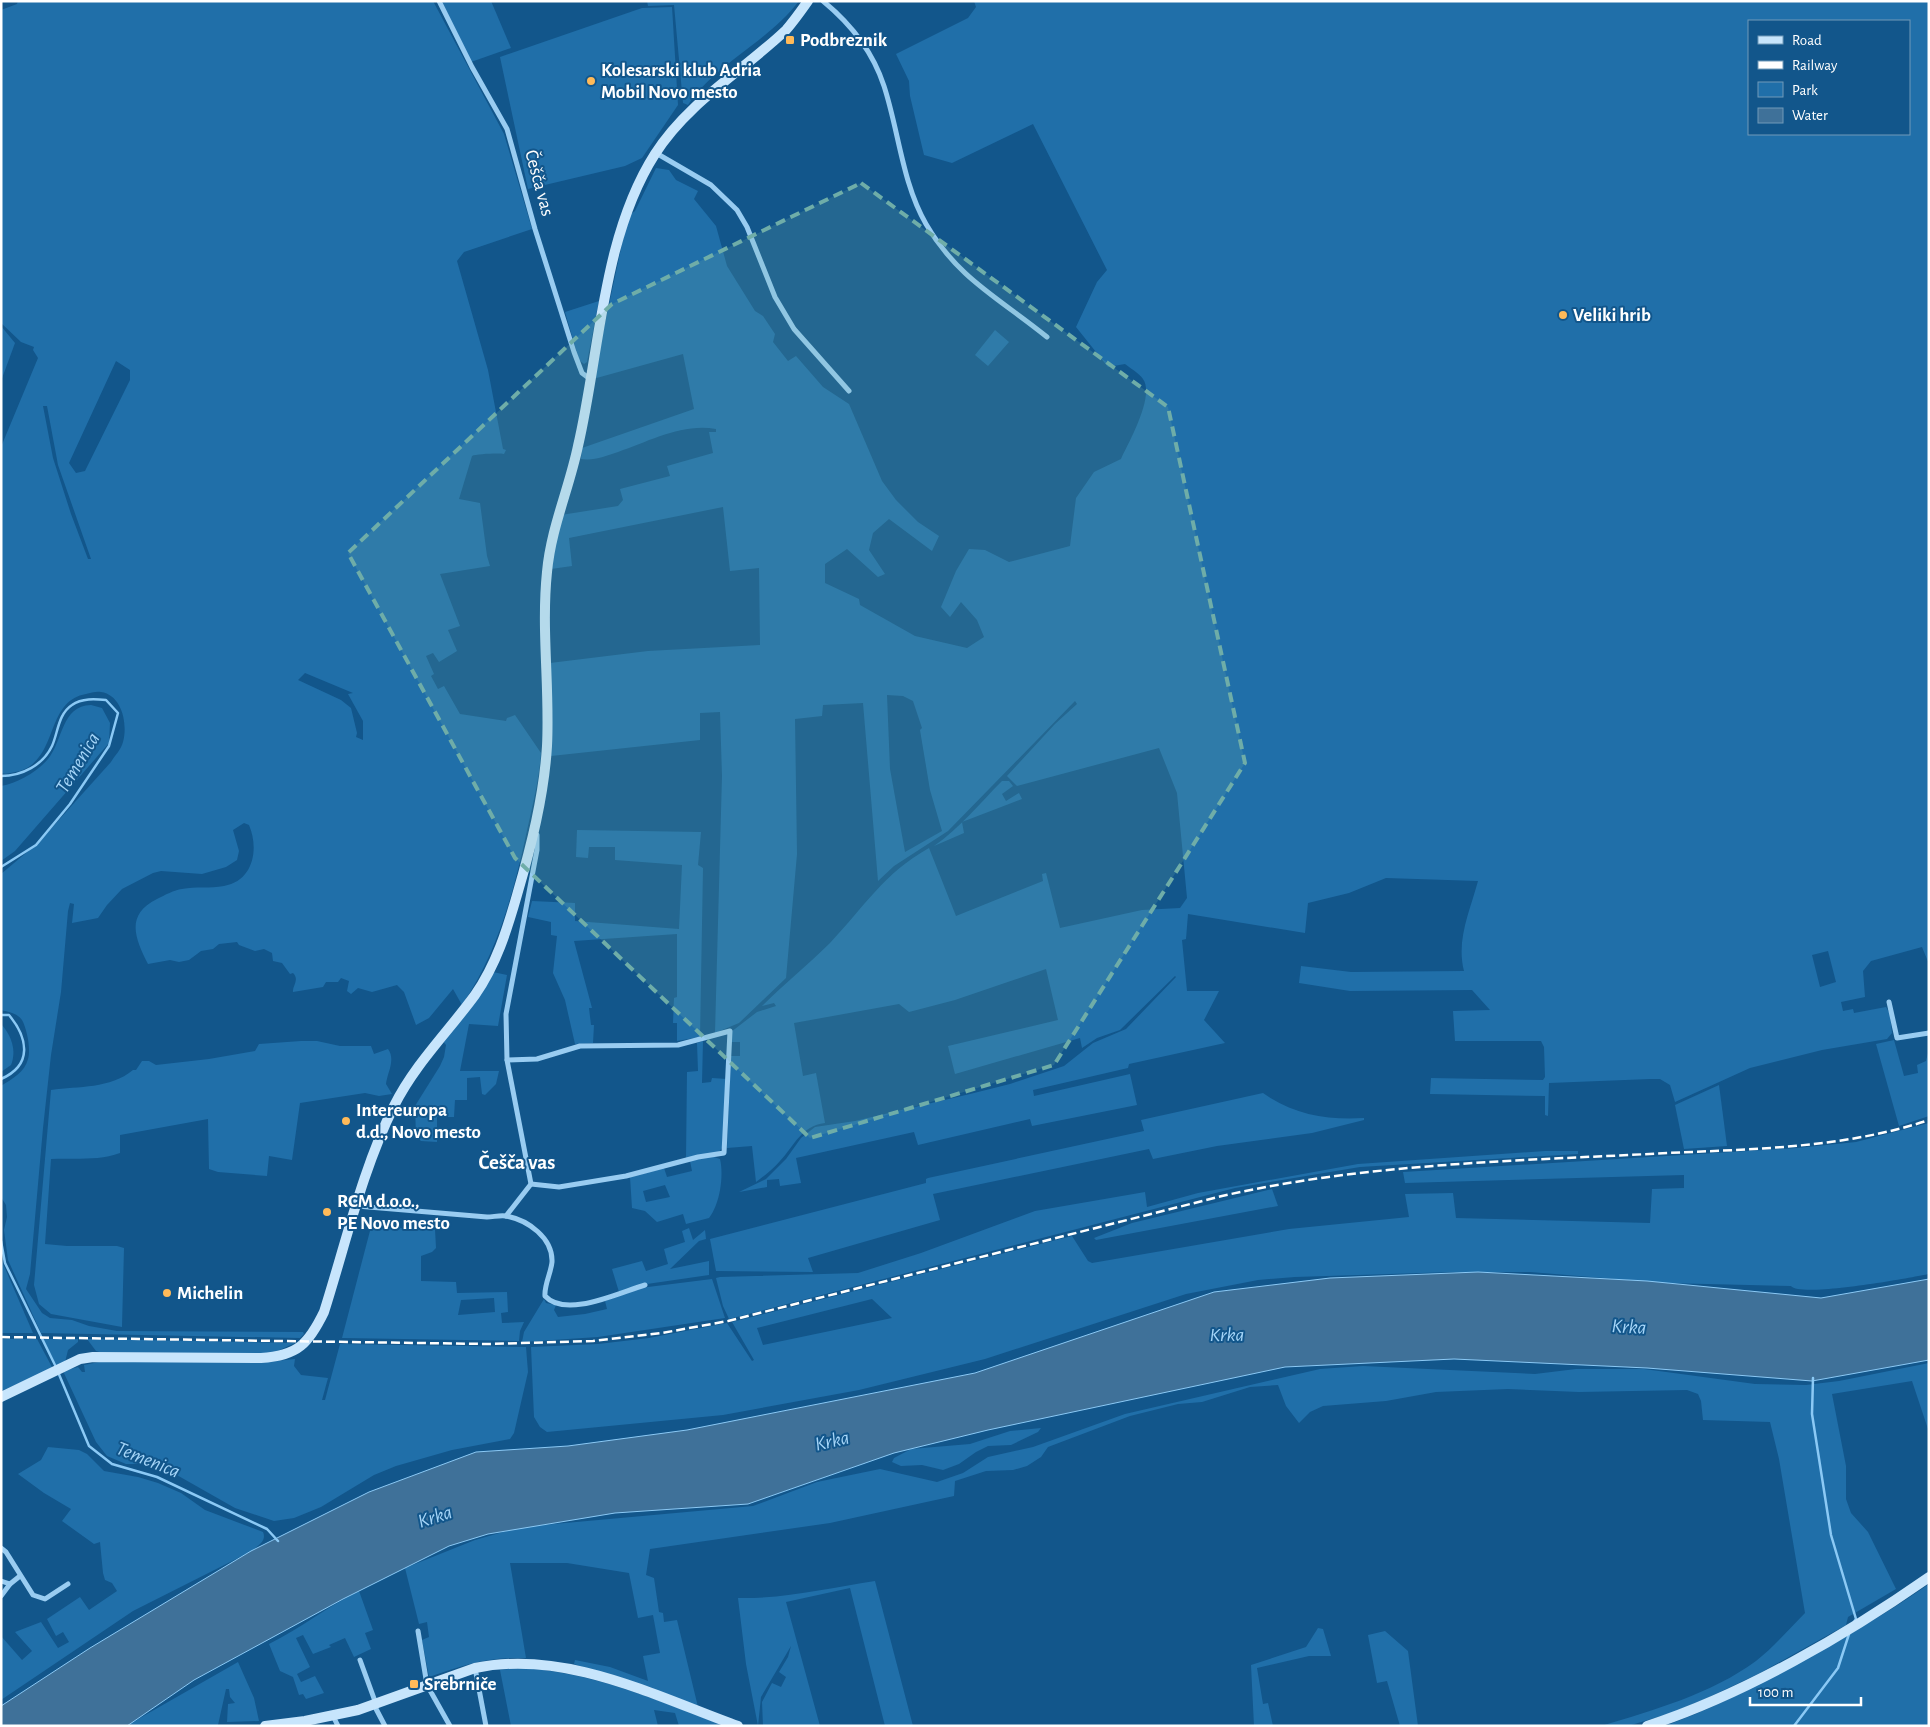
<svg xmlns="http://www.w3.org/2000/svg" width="1930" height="1727" font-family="'Alegreya Sans',sans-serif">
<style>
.green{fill:#206fa9;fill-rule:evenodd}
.water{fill:#3f7199;stroke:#8bc9f5}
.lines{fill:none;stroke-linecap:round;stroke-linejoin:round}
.stream{stroke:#8bc9f5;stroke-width:2.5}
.street{stroke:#99ccf1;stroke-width:5}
.secondary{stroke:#c7e5fc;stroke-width:10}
.rail{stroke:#fff;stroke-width:2.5;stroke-dasharray:9 4;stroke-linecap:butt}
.marked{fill:#6fada8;fill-opacity:0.2;stroke:#6fada8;stroke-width:4;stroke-dasharray:10 6;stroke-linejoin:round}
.poi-dot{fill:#ffba59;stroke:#12568b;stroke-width:2}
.labels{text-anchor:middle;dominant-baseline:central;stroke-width:4;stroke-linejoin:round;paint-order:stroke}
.poi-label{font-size:19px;font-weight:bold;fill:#fff;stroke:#12568b;text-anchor:start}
.street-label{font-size:19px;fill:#fff;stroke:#12568b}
.water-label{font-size:20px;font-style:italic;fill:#a5d5f8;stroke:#12568b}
.quarter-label{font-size:21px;font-weight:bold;fill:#fff;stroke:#12568b}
</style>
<rect width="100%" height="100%" fill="#12568b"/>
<g class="green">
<path d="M18,1H433L504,134L532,229L464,252L457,261L488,370L503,449L506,450L504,454C499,453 476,454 472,456L459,499L480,503L487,556L490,566L440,574L460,626L448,630L457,651L439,662L433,653L426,656L434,674L431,676L438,689L444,686L460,714L506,721L507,718L515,715L541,753C539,781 532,808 526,835C513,895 497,953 462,1005L453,989L429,1018L416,1025L404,992L397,985L372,992L358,988L351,994L347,991L349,981L341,978L338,982H326L323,987L293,992C292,986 300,980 293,973L290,974L282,963L273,961L272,953L264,949L255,951L239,945L237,942L219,944L213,949L201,951L189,960L179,962L170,960L148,964C135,938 125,915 157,899C165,895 174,890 182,889C196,886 210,889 224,886C254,881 259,848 249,825L244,823L233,830L239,851L237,860L226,867L202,874L161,871L153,873L122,889L107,905L98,918L72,923L74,904L70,903L68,911L61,992L51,1055L43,1128L30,1274L26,1289L42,1313L50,1318L72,1320L89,1326L117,1331L303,1332L304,1334L300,1338L41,1333L8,1260L4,1230L7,1217L6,1205L1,1197V1086C12,1079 25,1072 28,1059C31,1049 27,1029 22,1020C17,1013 9,1012 1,1010V874L39,842L111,762C115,755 121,750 123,742C128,724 122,695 101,692C96,691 91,693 86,694C45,701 59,758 20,771C14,772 7,775 1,773V447L38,358L33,350L34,347L21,342L1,323V10L17,4ZM116,361L130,370V380L85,471L76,473L69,463ZM43,406H47L58,465L91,559H88L71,514L53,458ZM305,673L353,693L348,694L363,721V740L356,737L357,733L351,708L341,700L298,680Z"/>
<path d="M440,1H491L511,48L471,62Z"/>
<path d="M647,1H799C768,42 715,64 688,105L683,103L674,5L648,6Z"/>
<path d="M974,1H1929V964L1922,947L1871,961L1863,971L1865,997L1841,1002L1843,1011L1853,1009L1854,1013L1886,1007L1890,1014L1892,1033L1887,1039L1822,1050L1750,1068L1675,1102L1670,1085L1660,1079H1650L1549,1083L1548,1116L1545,1115V1096L1430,1094L1431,1078L1543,1080L1545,1077L1544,1047L1541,1041H1455L1453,1011L1490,1010L1472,990L1350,991L1299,983L1301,966L1351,972L1464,971C1456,940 1470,911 1478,881L1386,878L1349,893L1308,903L1305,933L1188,914L1186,939L1182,940L1187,991H1219L1204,1020L1225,1043L1129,1064L1128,1068L1033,1090L1034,1096L1130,1074L1137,1105L1032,1126L1030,1119L918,1145L914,1132L796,1158L801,1183L780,1186L779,1179L767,1180V1187L739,1192L766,1179L786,1159L801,1138L815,1127L855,1121L970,1094L1010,1084L1064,1066L1093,1043L1126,1029L1176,977L1175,976L1120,1030L1097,1038L1082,1048L1080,1038L955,1074L948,1046L1058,1020L1046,969L955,1000L909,1012L899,1004L794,1023L803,1076L816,1073L825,1123C801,1126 795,1145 780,1161C773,1169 764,1176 756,1182L752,1146L727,1148L731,1056H740V1042H731V1032L757,1012L776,1006L774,1003L762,1006C784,984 808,965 830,943C865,906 883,874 929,848L956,916L1043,881L1042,874L1046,873L1060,928L1142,910L1180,908L1187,898L1177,793L1159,748L1017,786L1007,776L1055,724L1077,704L1075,701L948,831L894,866L878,881L863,703L823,705L822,716L795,719L797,854L786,978L739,1023L715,1033L722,776L720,712L700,713V740L551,756L550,663L648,651L760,645L759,568L730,571L723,507L569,538L572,566L551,569L561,515L618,506L623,500L620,489L670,476L667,466L713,453L709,432H716V429C682,423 650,441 618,452C606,456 594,461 581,459L582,448L694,409L683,354L593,379L628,216L635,211L656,168L669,170L676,180L698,191L694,199L716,226L727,266L755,311L763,316L775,334L773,342L788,361L796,356L823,387L849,404L882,481L896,500L918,522L939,536L932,551L889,519L873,533L869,550L885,574L878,577L847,549L825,564V583L859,599L860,605L915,636L967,648L984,637L977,620L961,602L950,617L941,607L956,571L969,549L985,550L1009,562L1070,546L1076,498L1094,472L1121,459C1129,442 1155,396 1143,379C1139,373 1130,368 1125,364L1108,367L1076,327L1097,282L1107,270L1033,124L952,163L924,155L910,96L909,81L896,54L968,18L976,7ZM1749,21H1909V134H1749ZM887,695L903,696L913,701L922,728L920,730L930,790L942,831L905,852L890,769ZM1828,951L1836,982L1820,987L1812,955Z"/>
<path d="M672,7L678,105L642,158L625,166L528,189L500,57L642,8Z"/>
<path d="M599,301L587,362L584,364L579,360L565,312Z"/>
<path d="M1,326L15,343L1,381Z"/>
<path d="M995,330L1009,342L988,366L975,355Z"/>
<path d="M91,705L102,708L110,723L109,743L15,851L1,861V786C18,783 37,772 48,759C63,741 61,706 91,705Z"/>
<path d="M1002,781H1009L1013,786L1002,794L1006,801L1019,793L1022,799L962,822L964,833L934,846C960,828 980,803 1002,781Z"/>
<path d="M577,830L701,832L698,865L703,868L700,1037L677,1041V1023H673L674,998L677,997V934L574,941L592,1008H589L591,1025H594L593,1043L575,1044L565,1000L553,973L557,936L551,935V922L528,917L532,901L575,903V921L679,929L682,865L615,860V847H589L588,858L576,857Z"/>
<path d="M493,972L507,975L498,1026L469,1024L460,1071H499L496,1084L485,1095L482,1094L480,1077L467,1078V1100H455L454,1117H437V1142L421,1141L416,1136L415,1106L440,1066L444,1057L446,1045L442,1040Z"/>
<path d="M1,1024C11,1035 17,1050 11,1065L1,1072Z"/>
<path d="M1894,1040L1904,1076L1918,1073L1917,1065L1926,1061L1929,1049V1116L1899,1126L1876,1044Z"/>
<path d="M301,1041H317L340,1046H371L374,1054L388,1049C396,1060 387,1073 386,1084L392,1094L379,1096L365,1093L300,1103L292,1160L269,1156L267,1176L218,1172L209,1169L208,1119L120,1135V1153C98,1161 74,1158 51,1159L45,1244L67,1246H117L124,1248L122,1327L51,1314L39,1304L34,1285L51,1090C79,1086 110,1089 133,1070H136L142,1061H149L156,1065L209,1059L255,1051L259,1044Z"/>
<path d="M703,1041L702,1083L711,1082L712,1078L727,1079L722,1148L719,1152L686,1158L687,1072L698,1071L697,1043Z"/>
<path d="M1719,1085L1727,1146L1684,1149L1675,1105Z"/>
<path d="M1263,1093C1294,1115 1327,1120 1364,1118V1120L1312,1133L1217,1146L1153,1159L1149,1149L933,1194L940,1220L808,1258L813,1272L716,1271L710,1239L926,1183V1179L928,1178L1144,1131L1141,1120Z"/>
<path d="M1929,1123V1274C1909,1278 1801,1298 1791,1286L1665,1283L1530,1272H1453L1295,1277L1258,1280L1186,1294L985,1359L859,1390L723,1415L547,1432L540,1427L534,1417L531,1347L598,1344L649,1338L727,1323L752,1361L754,1360L732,1322L1072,1236L1088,1261L1092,1263L1289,1229L1409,1217L1405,1194L1453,1193L1456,1218L1650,1223L1652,1189L1684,1188V1175L1405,1183L1403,1172L1797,1148L1856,1142ZM872,1299L892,1318L763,1345L757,1328Z"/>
<path d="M1545,1151H1578V1154L1360,1167L1235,1188L729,1319L723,1306L716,1278L720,1277L858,1273L921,1253L1035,1211L1145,1192L1147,1207L1198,1193L1358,1164Z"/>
<path d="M711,1156L720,1159C724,1176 720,1204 709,1218L686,1224L683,1214L657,1222L645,1211L632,1208L630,1177L664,1168L667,1177L692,1171L690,1161ZM665,1185L670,1197L646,1202L643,1191Z"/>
<path d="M1272,1189L1278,1206L1096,1240L1094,1238L1132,1223Z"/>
<path d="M371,1227L435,1229L436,1248L432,1252L421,1256V1281L456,1282L457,1293L507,1292L508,1312L501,1313L502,1323L524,1322L520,1331L519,1341L342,1338ZM494,1298L495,1312L458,1315L461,1300Z"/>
<path d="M689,1228L693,1240L705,1230L706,1239L699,1241L670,1269L709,1261V1275L640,1285L619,1292L612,1269L642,1261L646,1271L668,1264L664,1249L685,1242L682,1231Z"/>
<path d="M1,1259L33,1333H1Z"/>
<path d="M712,1279L725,1318L598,1337L522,1342L524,1332L544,1299L546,1303L556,1305L554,1310L558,1317L585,1314L607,1309L605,1301L640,1288Z"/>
<path d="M1,1339H37L53,1369L1,1391Z"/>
<path d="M43,1339H78V1342L68,1350L65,1362L57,1366Z"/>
<path d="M87,1339H96L295,1343L273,1353H103L96,1351Z"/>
<path d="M340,1344L526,1347L528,1372L514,1433L510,1439L452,1450L396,1466L374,1475L321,1507L294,1518L274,1521L235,1508L168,1470L141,1464H126L107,1456L96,1442L63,1371L78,1367L82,1372H85L84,1365L104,1361L266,1362L295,1359L294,1366L301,1375L328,1378L322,1400H325Z"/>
<path d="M1929,1363V1432L1912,1381L1832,1394L1846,1466V1499L1851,1513L1868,1532L1896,1589L1848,1617L1846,1625L1760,1673L1707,1698L1671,1713L1628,1726H1601C1654,1710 1711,1694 1756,1661C1774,1647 1789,1629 1805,1613L1779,1459L1770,1422L1703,1420L1701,1401L1698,1394L1687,1390L1579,1392L1508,1389L1436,1392L1386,1401L1323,1406L1310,1412L1299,1423L1286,1406L1278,1385L1250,1387L1202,1402L1178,1404L1130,1416L1048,1447L1041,1457L1027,1466L1013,1470L986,1471L955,1481L954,1496L830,1523L650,1549L646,1575L654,1578L659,1612L663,1613L664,1622L677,1620L698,1707L574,1664L575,1660L610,1667L648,1681L643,1656L660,1653L653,1615L638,1618L629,1573L567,1563H510L526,1658C487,1657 465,1665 429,1677L422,1640L429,1637L427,1622L419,1624L405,1568L475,1540L521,1527L753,1506L817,1482L880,1469L937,1482L963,1473L988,1457L1033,1447L1125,1414L1320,1369L1363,1366L1535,1374L1576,1369H1644L1755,1384L1806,1385L1839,1381Z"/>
<path d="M1041,1428L1038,1432L1011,1445L988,1446L976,1452L959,1464L943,1470L922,1465L901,1466L892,1462L894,1458L911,1449L970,1444L1010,1431Z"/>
<path d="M48,1447L79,1450L87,1454L104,1471L138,1477L158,1483L181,1493L205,1510L263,1532C267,1541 258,1545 252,1551L133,1611L1,1700V1636L22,1660L32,1651L15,1632L41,1622L58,1648L69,1642L63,1632L56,1636L47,1619L80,1597L89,1610L117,1591L112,1583L105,1580L103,1573L100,1542L94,1544L62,1521L71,1509L44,1493L18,1474L41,1460Z"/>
<path d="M875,1581L913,1726H885L850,1588L786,1602L820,1726H763L762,1702L772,1683L781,1687L786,1677L779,1672L788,1657L791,1646L761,1697L758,1726L746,1664L738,1598C784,1599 829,1588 875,1581Z"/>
<path d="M1929,1584V1726H1665C1723,1705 1778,1675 1832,1644C1865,1625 1898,1606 1929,1584Z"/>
<path d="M359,1591L373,1630L365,1633L371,1649L354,1657L345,1638L329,1645L331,1647L313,1654L303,1635L296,1638L310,1667L297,1674L301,1682L315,1676L324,1693L306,1699L303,1694L299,1695L293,1677L280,1671L269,1644C301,1628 327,1607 359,1591Z"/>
<path d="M1318,1628L1323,1629L1331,1656H1309L1257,1668L1263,1704L1268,1703L1273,1726H1254L1251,1665L1306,1647Z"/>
<path d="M1385,1631L1408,1651L1418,1726H1400L1387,1681L1377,1683L1368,1635Z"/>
<path d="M238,1662L254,1698L259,1721L227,1722L228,1704L235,1703L230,1697L229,1689H226L218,1725L126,1726Z"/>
<path d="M516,1668C590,1670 658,1701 726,1726H679L675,1713L654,1710L658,1726H511L500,1670Z"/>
</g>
<path class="water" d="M1478,1272L1647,1281L1821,1298L1929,1279V1360L1812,1381L1647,1368L1454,1359L1285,1367L988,1430L894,1453L748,1504L615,1513L488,1534L449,1546L343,1599L194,1680L127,1726H1V1706L90,1648L251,1551L369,1492L476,1452L568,1446L687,1430L975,1373L1214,1292L1330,1278Z"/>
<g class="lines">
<g class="stream">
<path d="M1,776C22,776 43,765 52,746C58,733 58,714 72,705C82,698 95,699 106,700L118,713L109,746L70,804L36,845L1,867"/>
<path d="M1,1015H9C28,1038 33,1065 1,1079"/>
<path d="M1,1241L5,1263L56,1367"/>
<path d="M58,1372L89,1446L112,1464L157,1477L267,1529L278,1541"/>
<path d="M1813,1378L1812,1414L1831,1535L1856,1619L1854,1622"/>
<path d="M1794,1726L1838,1668L1849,1634"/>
</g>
<g class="street">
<path d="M439,1L472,67L507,129L535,229L574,352L582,373L590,379"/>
<path d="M823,1C851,24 873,52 884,86C899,132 902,182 926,224C958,279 999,298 1047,337"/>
<path d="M656,153L711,185L737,210L747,227L775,297L794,329L849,391"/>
<path d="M1889,1002L1897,1038L1929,1033"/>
<path d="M507,1060L537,1059L580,1046L678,1045L730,1031L724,1153L698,1157L626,1176L559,1187L531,1184"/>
<path d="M357,1206L487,1217C493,1217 500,1215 506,1216C528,1220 553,1238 552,1262C551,1273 544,1285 545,1296C566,1319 620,1292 645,1285"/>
<path d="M506,1216L531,1184L507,1060L506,1014L537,850V835"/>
<path d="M1,1548L6,1552L33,1595L45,1599L68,1584"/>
<path d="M1,1581L10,1584"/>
<path d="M1,1596L10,1584L20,1576"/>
<path d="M418,1631L427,1685L450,1726"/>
<path d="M360,1660L376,1704"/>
<path d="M475,1668L486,1726"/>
<path d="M374,1705L385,1726"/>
<path d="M333,1716L338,1726"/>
</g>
<g class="secondary">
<path d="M1,1397L80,1359L93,1357L261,1358C298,1356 309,1343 324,1312C346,1243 362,1170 394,1106C415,1064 448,1032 475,995C496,965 507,930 517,895C531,847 544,796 547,746C550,688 541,630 547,572C551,528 569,489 578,446C600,352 602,237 655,154C688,102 743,71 786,30C794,21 801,11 808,1"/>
<path d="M265,1726L305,1721L358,1710L475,1668C565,1649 655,1696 738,1726"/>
<path d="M1647,1726C1743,1695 1846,1635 1929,1577"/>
</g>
<path class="rail" d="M1,1337L488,1344L593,1341L662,1333L728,1321L1222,1196C1368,1163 1518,1161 1668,1153C1755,1149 1845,1148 1929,1120"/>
</g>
<path class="marked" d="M861,183L1168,407L1245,763L1054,1065L810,1138L515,858L348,553L612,304Z"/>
<g class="poi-dot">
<rect x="785" y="35" width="10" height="10" rx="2.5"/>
<circle cx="591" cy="81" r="5"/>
<circle cx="1563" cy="315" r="5"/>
<circle cx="346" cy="1121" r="5"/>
<circle cx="327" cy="1212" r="5"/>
<circle cx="167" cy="1293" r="5"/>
<rect x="409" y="1679" width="10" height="10" rx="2.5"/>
</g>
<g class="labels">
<g class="poi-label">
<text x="800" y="40">Podbreznik</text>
<text x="601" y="70">Kolesarski klub Adria<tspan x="601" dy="22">Mobil Novo mesto</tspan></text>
<text x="1573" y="315">Veliki hrib</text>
<text x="356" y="1110">Intereuropa<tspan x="356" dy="22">d.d., Novo mesto</tspan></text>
<text x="337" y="1201">RCM d.o.o.,<tspan x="337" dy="22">PE Novo mesto</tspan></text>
<text x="177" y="1293">Michelin</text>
<text x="424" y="1684">Srebrniče</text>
</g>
<g class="street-label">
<text transform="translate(539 183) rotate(75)">Češča vas</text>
</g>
<g class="water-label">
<text transform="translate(78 763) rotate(-59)">Temenica</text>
<text transform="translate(1629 1327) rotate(3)">Krka</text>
<text x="1227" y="1335">Krka</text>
<text transform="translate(832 1441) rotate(-13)">Krka</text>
<text transform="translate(148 1460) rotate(22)">Temenica</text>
<text transform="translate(435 1517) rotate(-18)">Krka</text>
</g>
<g class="quarter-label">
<text x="517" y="1162">Češča vas</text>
</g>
</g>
<rect width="1930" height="1727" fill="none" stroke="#ffffff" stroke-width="5"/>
<rect x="1748" y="20" width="162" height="115" fill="#12568b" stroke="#719ab9"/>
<rect x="1758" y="36" width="25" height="8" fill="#c7e5fc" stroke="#719ab9"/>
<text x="1792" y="45" font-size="15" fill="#ffffff">Road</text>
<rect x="1758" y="61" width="25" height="8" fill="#ffffff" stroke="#719ab9"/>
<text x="1792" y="70" font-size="15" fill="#ffffff">Railway</text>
<rect x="1758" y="82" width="25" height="15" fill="#206fa9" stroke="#719ab9"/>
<text x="1792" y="95" font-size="15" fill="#ffffff">Park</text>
<rect x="1758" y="108" width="25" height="15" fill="#3f7199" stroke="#719ab9"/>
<text x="1792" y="120" font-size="15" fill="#ffffff">Water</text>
<path d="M1750 1697v8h111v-8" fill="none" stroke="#ffffff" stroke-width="2.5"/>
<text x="1758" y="1697" font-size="15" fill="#ffffff" stroke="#12568b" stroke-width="4" paint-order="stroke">100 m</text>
</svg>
